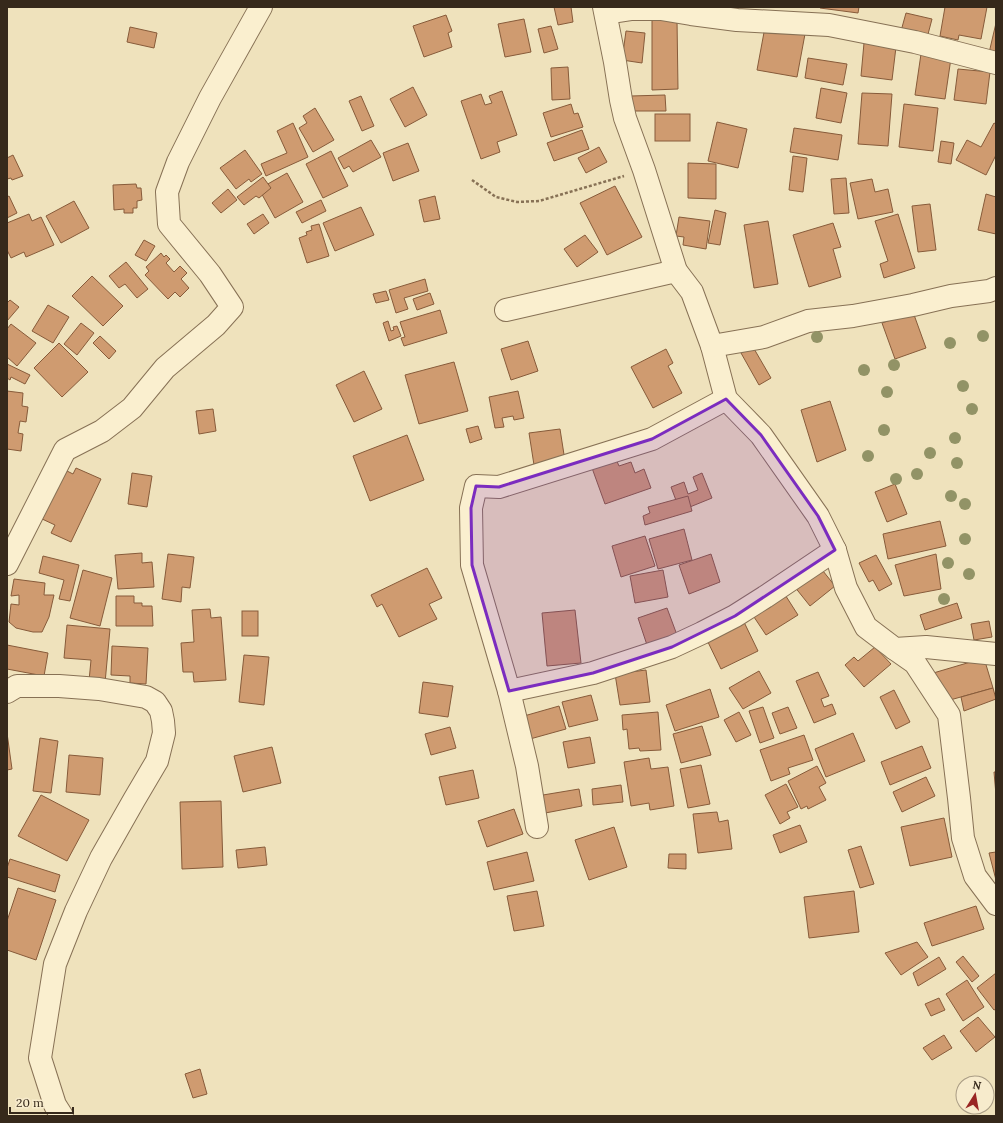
<svg xmlns="http://www.w3.org/2000/svg" width="1003" height="1123" font-family="Lora,serif">
<style>
.building{fill:#cf9b70;stroke:#875b3a}
.lines{fill:none;stroke-linecap:round;stroke-linejoin:round}
.minor-casing{stroke:#877155;stroke-width:24}
.path{stroke:#877155;stroke-width:2.5;stroke-dasharray:3 2;stroke-linecap:butt}
.minor{stroke:#faefcf;stroke-width:22}
.tree{fill:#929366}
.marked{fill:#7b2cbf;fill-opacity:0.2;stroke:#7b2cbf;stroke-width:3;stroke-linejoin:round}
</style>
<rect width="100%" height="100%" fill="#efe2bc"/>
<g class="building">
<path d="M554,7H571L573,22L558,25Z"/>
<path d="M820,7H859L858,13L820,8Z"/>
<path d="M945,7H987L981,39L959,35L958,40L940,36Z"/>
<path d="M906,13L932,19L927,38L901,31Z"/>
<path d="M446,15L452,31L448,33L452,47L424,57L413,26Z"/>
<path d="M524,19L531,52L505,57L498,24Z"/>
<path d="M652,20H677L678,89L652,90Z"/>
<path d="M996,23V55L989,53Z"/>
<path d="M551,26L558,49L544,53L538,29Z"/>
<path d="M130,27L157,33L154,48L127,42Z"/>
<path d="M765,27L805,34L797,77L757,70Z"/>
<path d="M626,31L645,33L642,63L622,60Z"/>
<path d="M864,43L896,47L892,80L861,76Z"/>
<path d="M921,54L951,58L945,99L915,95Z"/>
<path d="M808,58L847,64L843,85L805,78Z"/>
<path d="M568,67L570,99L552,100L551,68Z"/>
<path d="M958,69L990,72L986,104L954,100Z"/>
<path d="M413,87L427,115L405,127L390,99Z"/>
<path d="M821,88L847,93L841,123L816,118Z"/>
<path d="M502,91L517,135L497,142L500,152L481,159L461,101L481,94L485,105L492,103L489,96Z"/>
<path d="M862,93L892,94L888,146L858,144Z"/>
<path d="M665,95L666,111H632L631,96Z"/>
<path d="M361,96L374,126L362,131L349,101Z"/>
<path d="M571,104L574,114L578,113L583,127L551,137L543,113Z"/>
<path d="M904,104L938,108L933,151L899,147Z"/>
<path d="M315,108L334,140L313,152L299,128L307,123L303,116Z"/>
<rect x="655" y="114" width="35" height="27"/>
<path d="M717,122L747,129L738,168L708,161Z"/>
<path d="M293,123L308,157L266,176L261,164L287,153L277,131Z"/>
<path d="M994,123L996,124V155L986,175L956,160L967,140L981,147Z"/>
<path d="M794,128L842,135L838,160L790,152Z"/>
<path d="M582,130L589,149L554,161L547,143Z"/>
<path d="M371,140L381,157L353,172L349,166L344,169L338,158Z"/>
<path d="M941,141L954,143L951,164L938,162Z"/>
<path d="M408,143L419,171L393,181L383,153Z"/>
<path d="M599,147L607,162L586,173L578,158Z"/>
<path d="M245,150L262,174L251,182L249,179L236,189L220,168Z"/>
<path d="M331,151L348,186L323,198L306,164Z"/>
<path d="M13,155L23,176L12,180L11,178L7,179V158Z"/>
<path d="M793,156L807,158L803,192L789,190Z"/>
<path d="M688,163L716,164V199L688,198Z"/>
<path d="M287,173L303,202L275,218L259,189Z"/>
<path d="M263,177L271,188L259,198L256,196L244,205L237,197Z"/>
<path d="M846,178L849,213L834,214L831,179Z"/>
<path d="M872,179L875,192L888,189L893,212L858,219L850,183Z"/>
<path d="M136,184L137,188H141L142,200L137,201V208H133V213H124V209L114,210L113,185Z"/>
<path d="M615,186L642,237L607,255L580,203Z"/>
<path d="M228,189L237,200L221,213L212,203Z"/>
<path d="M986,194L996,197V234L978,230Z"/>
<path d="M9,196L17,213L7,218V197Z"/>
<path d="M435,196L440,219L424,222L419,200Z"/>
<path d="M321,200L326,211L302,223L296,212Z"/>
<path d="M74,201L89,228L61,243L46,216Z"/>
<path d="M930,204L936,250L918,252L912,206Z"/>
<path d="M361,207L374,235L335,251L323,223Z"/>
<path d="M715,210L726,213L720,245L708,243Z"/>
<path d="M29,214L32,221L41,217L54,245L26,257L24,252L11,258L7,250V223Z"/>
<path d="M263,214L269,223L254,234L247,224Z"/>
<path d="M898,214L915,268L884,278L880,264L888,261L875,221Z"/>
<path d="M679,217L710,221L706,249L683,245L684,237L676,236Z"/>
<path d="M768,221L778,284L754,288L744,225Z"/>
<path d="M833,223L841,247L833,249L841,277L809,287L793,235Z"/>
<path d="M319,224L329,256L307,263L299,238L307,235L306,232L312,230L311,226Z"/>
<path d="M585,235L598,252L577,267L564,249Z"/>
<path d="M144,240L155,246L146,261L135,255Z"/>
<path d="M161,253L164,257L166,255L170,259L166,263L174,272L180,266L187,273L181,279L189,288L180,297L175,292L168,299L145,275L149,271L146,267Z"/>
<path d="M126,262L148,289L137,298L125,284L119,288L109,276Z"/>
<path d="M92,276L123,306L103,326L72,296Z"/>
<path d="M425,279L428,291L404,298L408,309L396,313L389,290Z"/>
<path d="M386,291L389,300L376,303L373,294Z"/>
<path d="M430,293L434,304L417,310L413,299Z"/>
<path d="M10,300L19,307L7,321V303Z"/>
<path d="M48,305L69,317L53,343L32,331Z"/>
<path d="M440,310L447,333L404,346L401,338L405,337L400,322Z"/>
<path d="M913,312L926,348L895,359L882,323Z"/>
<path d="M388,321L391,331L394,330L393,327L397,326L401,336L389,341L383,323Z"/>
<path d="M81,323L94,333L77,355L64,344Z"/>
<path d="M11,324L36,343L17,366L7,357V329Z"/>
<path d="M100,336L116,351L109,359L93,343Z"/>
<path d="M528,341L538,371L511,380L501,349Z"/>
<path d="M59,343L88,372L62,397L34,368Z"/>
<path d="M753,347L771,378L759,385L741,353Z"/>
<path d="M666,349L673,363L668,366L682,393L653,408L631,367Z"/>
<path d="M454,362L468,411L419,424L405,375Z"/>
<path d="M7,364L30,375L25,384L11,377L10,380L7,378Z"/>
<path d="M364,371L382,409L354,422L336,385Z"/>
<path d="M7,391L23,393L22,406L28,407L26,422L20,421L18,433L23,434L21,451L7,449Z"/>
<path d="M518,391L524,418L514,420L513,416L502,418L504,427L495,428L489,397Z"/>
<path d="M830,401L846,450L817,462L801,410Z"/>
<path d="M213,409L216,431L199,434L196,411Z"/>
<path d="M478,426L482,439L470,443L466,429Z"/>
<path d="M560,429L565,461L534,465L529,433Z"/>
<path d="M407,435L424,480L370,501L353,456Z"/>
<path d="M616,459L619,466L631,462L635,473L644,469L651,488L605,504L592,468Z"/>
<path d="M76,468L101,479L71,542L51,533L55,525L40,518L63,469L73,474Z"/>
<path d="M132,473L152,476L147,507L128,504Z"/>
<path d="M702,473L712,498L680,511L671,487L684,482L688,494L698,490L693,477Z"/>
<path d="M895,484L907,514L887,522L875,492Z"/>
<path d="M688,496L692,511L645,525L643,516L650,513L648,507Z"/>
<path d="M940,521L946,546L888,559L883,534Z"/>
<path d="M684,529L692,560L658,569L649,539Z"/>
<path d="M645,536L655,566L621,577L612,546Z"/>
<path d="M142,553V563L152,562L154,587L118,589L115,555Z"/>
<path d="M168,554L194,557L190,588L182,587L181,602L162,599Z"/>
<path d="M711,554L720,582L689,594L679,565Z"/>
<path d="M936,554L941,589L904,596L895,565Z"/>
<path d="M876,555L892,584L879,591L873,580L869,582L859,563Z"/>
<path d="M43,556L79,565L70,601L59,599L64,580L39,573Z"/>
<path d="M819,566L835,586L810,606L794,586Z"/>
<path d="M427,568L442,598L429,604L437,619L399,637L382,604L377,607L371,595Z"/>
<path d="M83,570L112,578L100,626L70,618Z"/>
<path d="M663,570L668,597L635,603L630,576Z"/>
<path d="M14,579L45,583L44,595H54L49,617L42,632H33L16,628L9,622L11,604L19,605V595L11,596Z"/>
<path d="M782,590L798,615L766,635L750,611Z"/>
<path d="M116,596H134V603H142V606H152L153,626H116Z"/>
<path d="M957,603L962,618L925,630L920,615Z"/>
<path d="M667,608L677,635L647,645L638,618Z"/>
<path d="M210,609L211,618L221,617L226,680L194,682L193,672H183L181,643L194,642L192,610Z"/>
<path d="M575,610L581,663L547,666L542,613Z"/>
<rect x="242" y="611" width="16" height="25"/>
<path d="M743,620L758,651L721,669L706,638Z"/>
<path d="M989,621L992,637L974,640L971,624Z"/>
<path d="M67,625L110,629L105,683L89,681L91,660L64,658Z"/>
<path d="M7,645L48,653L44,676L7,669Z"/>
<path d="M112,646L148,648L146,684L130,683V676L111,675Z"/>
<path d="M875,647L891,664L864,687L845,665L854,657L858,661Z"/>
<path d="M244,655L269,657L264,705L239,702Z"/>
<path d="M984,658L993,688L950,700L930,674Z"/>
<path d="M646,670L650,702L620,705L615,674Z"/>
<path d="M759,671L771,693L743,709L729,688Z"/>
<path d="M818,672L829,696L821,699L824,707L832,704L836,714L814,723L796,681Z"/>
<path d="M423,682L453,686L448,717L419,713Z"/>
<path d="M993,688L996,699L964,711L961,697Z"/>
<path d="M710,689L719,717L675,731L666,705Z"/>
<path d="M894,690L910,722L896,729L880,697Z"/>
<path d="M591,695L598,720L569,727L562,702Z"/>
<path d="M559,706L566,729L530,739L524,716Z"/>
<path d="M763,707L774,738L760,743L749,711Z"/>
<path d="M788,707L797,728L780,734L772,713Z"/>
<path d="M658,712L661,750L640,751L639,748L629,749L627,729L623,730L622,715Z"/>
<path d="M739,712L751,735L736,742L724,720Z"/>
<path d="M702,726L711,755L681,763L673,734Z"/>
<path d="M450,727L456,748L431,755L425,734Z"/>
<path d="M7,733L12,769L7,770Z"/>
<path d="M853,733L865,761L826,777L815,749Z"/>
<path d="M804,735L813,760L788,768L790,774L771,781L760,750Z"/>
<path d="M590,737L595,763L568,768L563,742Z"/>
<path d="M40,738L58,741L51,793L33,791Z"/>
<path d="M922,746L931,768L890,785L881,762Z"/>
<path d="M272,747L281,783L243,792L234,756Z"/>
<path d="M69,755L103,758L100,795L66,792Z"/>
<path d="M649,758L651,769L668,767L674,806L650,810L649,803L631,806L624,762Z"/>
<path d="M701,765L710,804L688,808L680,769Z"/>
<path d="M817,766L826,783L819,787L826,800L808,809L807,806L801,809L788,781Z"/>
<path d="M473,770L479,798L446,805L439,777Z"/>
<path d="M994,772H996V795Z"/>
<path d="M926,777L935,796L902,812L893,792Z"/>
<path d="M786,784L798,807L787,812L790,818L780,824L765,795Z"/>
<path d="M621,785L623,802L593,805L592,789Z"/>
<path d="M579,789L582,806L540,814L537,796Z"/>
<path d="M41,795L89,820L67,861L18,836Z"/>
<path d="M221,801L223,867L182,869L180,802Z"/>
<path d="M514,809L523,834L487,847L478,821Z"/>
<path d="M717,812L719,822L728,820L732,849L698,853L693,814Z"/>
<path d="M944,818L952,857L910,866L901,827Z"/>
<path d="M800,825L807,842L780,853L773,835Z"/>
<path d="M614,827L627,867L589,880L575,840Z"/>
<path d="M861,846L874,884L860,888L848,850Z"/>
<path d="M265,847L267,865L238,868L236,850Z"/>
<path d="M527,852L534,881L494,890L487,862Z"/>
<path d="M996,852V880L989,853Z"/>
<path d="M669,854H686V869L668,868Z"/>
<path d="M10,859L60,875L55,892L7,877V868Z"/>
<path d="M18,888L56,900L36,960L7,950V921Z"/>
<path d="M537,891L544,926L514,931L507,896Z"/>
<path d="M854,891L859,932L809,938L804,897Z"/>
<path d="M976,906L984,929L932,946L924,923Z"/>
<path d="M917,942L928,957L901,975L885,953Z"/>
<path d="M963,956L979,976L972,982L956,962Z"/>
<path d="M939,957L946,969L918,986L913,973Z"/>
<path d="M996,973V1009L994,1010L977,988Z"/>
<path d="M967,980L984,1007L963,1021L946,994Z"/>
<path d="M939,998L945,1010L931,1016L925,1004Z"/>
<path d="M978,1017L995,1037L976,1052L960,1031Z"/>
<path d="M944,1035L952,1048L932,1060L923,1048Z"/>
<path d="M200,1069L207,1094L193,1098L185,1074Z"/>
</g>
<g class="lines">
<g class="minor-casing">
<g id="minor">
<path d="M604,7L615,62L621,100L625,118L644,170L676,271L692,292L712,346L726,399L761,435L818,516L835,550L846,588L866,627L895,649L926,647L996,654"/>
<path d="M606,13L632,9H661L691,14L737,20L829,25L915,42L996,63"/>
<path d="M506,310L676,271"/>
<path d="M712,346L764,337L808,321L853,316L913,305L951,296L989,291L996,288"/>
<path d="M7,564L65,450L102,431L132,408L165,368L216,325L232,307L210,274L169,224L167,192L178,162L210,98L261,7"/>
<path d="M895,649L915,663L949,715L959,798L963,838L975,876L996,904"/>
<path d="M509,691L593,673L672,647L702,633L735,616L765,597L835,550"/>
<path d="M7,692L17,686H59L99,689L146,697L155,702L161,711L163,721L164,733L157,761L134,800L101,858L76,911L55,964L40,1058L55,1105L62,1116"/>
<path d="M537,827L527,766L509,691L472,565L471,508L476,486L499,487L652,439L726,399"/>
</g>
</g>
<path class="path" d="M472,180L496,197L517,202L539,201L624,176"/>
<use href="#minor" class="minor"/>
</g>
<g class="tree">
<circle cx="983" cy="336" r="6"/>
<circle cx="817" cy="337" r="6"/>
<circle cx="950" cy="343" r="6"/>
<circle cx="894" cy="365" r="6"/>
<circle cx="864" cy="370" r="6"/>
<circle cx="963" cy="386" r="6"/>
<circle cx="887" cy="392" r="6"/>
<circle cx="972" cy="409" r="6"/>
<circle cx="884" cy="430" r="6"/>
<circle cx="955" cy="438" r="6"/>
<circle cx="930" cy="453" r="6"/>
<circle cx="868" cy="456" r="6"/>
<circle cx="957" cy="463" r="6"/>
<circle cx="917" cy="474" r="6"/>
<circle cx="896" cy="479" r="6"/>
<circle cx="951" cy="496" r="6"/>
<circle cx="965" cy="504" r="6"/>
<circle cx="965" cy="539" r="6"/>
<circle cx="948" cy="563" r="6"/>
<circle cx="969" cy="574" r="6"/>
<circle cx="944" cy="599" r="6"/>
</g>
<path class="marked" d="M726,399L761,435L818,516L835,550L735,616L672,647L593,673L509,691L472,565L471,508L476,486L499,487L652,439Z"/>
<rect width="1003" height="1123" fill="none" stroke="#36291b" stroke-width="16"/>
<g transform="translate(975 1095) rotate(11)"><circle r="19" fill="#f7ebcc" stroke="#aa9d85"/>
<path d="M0-3L7 15L0 10L-7 15Z" fill="#992523"/>
<text y="-6" font-size="11" font-weight="bold" text-anchor="middle" fill="#36291b">N</text>
</g>
<path d="M10 1107v6h63v-6" fill="none" stroke="#36291b" stroke-width="2"/>
<text x="16" y="1107" font-size="12" fill="#36291b" stroke="#f7ebcc" stroke-width="3" paint-order="stroke">20 m</text>
</svg>
